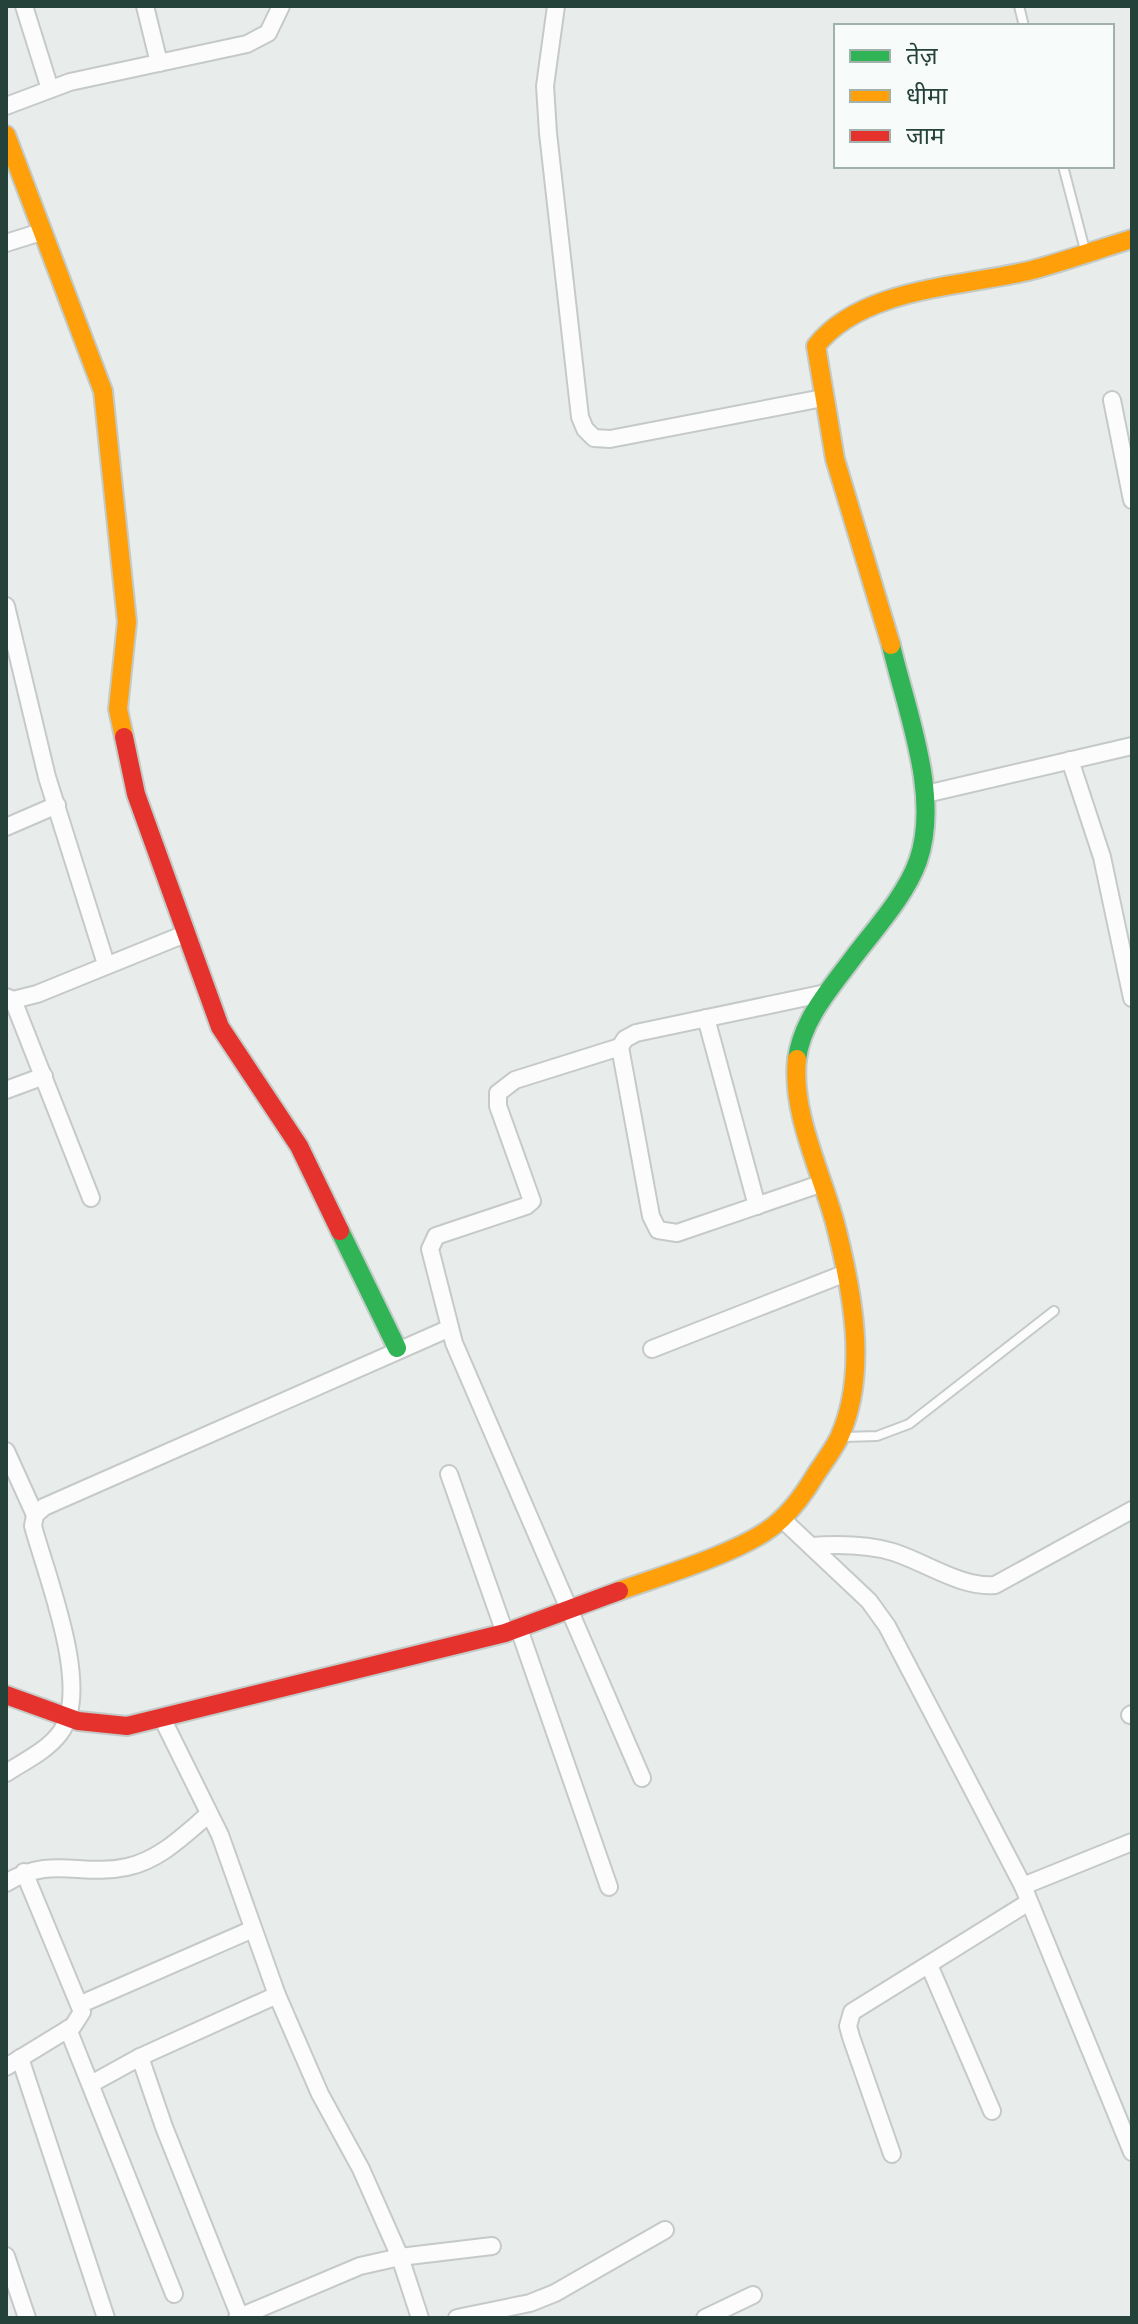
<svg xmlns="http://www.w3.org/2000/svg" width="1138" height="2324" font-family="'Archivo Narrow','Noto Sans Devanagari',sans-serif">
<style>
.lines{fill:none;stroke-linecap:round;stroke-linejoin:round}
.lane-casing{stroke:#c5cac8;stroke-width:12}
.street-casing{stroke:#c5cac8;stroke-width:20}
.fast-casing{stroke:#c3cbc8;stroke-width:22}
.slow-casing{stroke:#c3cbc8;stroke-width:22}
.jam-casing{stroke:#c3cbc8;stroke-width:22}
.lane{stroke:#fcfcfc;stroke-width:8}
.street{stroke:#fcfcfc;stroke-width:16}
.fast{stroke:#30b455;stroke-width:18}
.slow{stroke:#ff9f0a;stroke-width:18}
.jam{stroke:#e5322d;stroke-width:18}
</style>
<rect width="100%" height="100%" fill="#e8edeb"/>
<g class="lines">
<g class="lane-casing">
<g id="lane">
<path d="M1019,6L1024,26"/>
<path d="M1063,166L1085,250"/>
<path d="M844,1437L877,1436L909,1424L1054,1311"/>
</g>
</g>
<g class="street-casing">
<g id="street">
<path d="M24,6L50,89"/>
<path d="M145,6L159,63"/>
<path d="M556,6L545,86L548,133L580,417L585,429L594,438L610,439L823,398"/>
<path d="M6,106L70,82L247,44L268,33L281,6"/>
<path d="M6,243L41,232"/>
<path d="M1112,400L1132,500"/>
<path d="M6,606L47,777L106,964"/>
<path d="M1070,760L1102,857L1132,998"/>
<path d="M926,794L1132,746"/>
<path d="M6,827L57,805"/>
<path d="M6,997L13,1000L37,994L185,934"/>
<path d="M13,1000L91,1198"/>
<path d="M706,1018L757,1206"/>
<path d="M620,1047L515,1080L498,1093V1106L532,1201L526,1206L436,1236L430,1249L454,1343L642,1778"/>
<path d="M6,1090L44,1076"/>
<path d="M823,1183L677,1233L658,1230L651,1216L620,1047L625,1039L636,1033L826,993"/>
<path d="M652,1349L846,1273"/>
<path d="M6,1451L35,1515"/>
<path d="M449,1474L505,1633"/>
<path d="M781,1518L869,1601L887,1626L1023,1886L1132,2152"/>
<path d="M811,1546C839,1544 866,1544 893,1552C925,1562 961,1588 995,1585L1132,1510"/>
<path d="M519,1629L609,1887"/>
<path d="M1130,1715L1132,1714"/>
<path d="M162,1718L220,1835L277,1995L320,2094L361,2169L400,2257L420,2318"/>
<path d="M6,1773C23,1762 48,1750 60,1733C93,1690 46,1575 33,1526L35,1515L44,1507L450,1328"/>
<path d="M6,1883C51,1855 81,1877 127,1867C160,1860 184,1835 209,1814"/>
<path d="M1023,1886L1132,1842"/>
<path d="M929,1965L992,2111"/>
<path d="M81,2004L253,1929"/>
<path d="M68,2029L174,2294"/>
<path d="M140,2057L164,2127L240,2317"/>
<path d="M20,2058L106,2318"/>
<path d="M6,2067L73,2026L82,2012L24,1872"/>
<path d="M91,2084L140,2057L277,1995"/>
<path d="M892,2154L851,2037L848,2026L852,2012L1029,1902"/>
<path d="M6,2256L27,2318"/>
<path d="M237,2318L360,2266L400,2257L492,2246"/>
<path d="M457,2318L530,2303L555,2293L665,2230"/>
<path d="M705,2318L753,2295"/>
</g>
</g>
<g class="fast-casing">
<g id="fast">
<path d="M797,1059C802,1020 830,989 853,958C875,929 906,895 918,861C941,796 906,710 891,645"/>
<path d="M340,1231L397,1348"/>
</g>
</g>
<g class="slow-casing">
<g id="slow">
<path d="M6,135L103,391L127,622L118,709L124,737"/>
<path d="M891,645L835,459L816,346C862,287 963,287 1032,270C1065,261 1099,249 1132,239"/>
<path d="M619,1591C661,1576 728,1556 765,1532C787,1518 803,1496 816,1474C824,1462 833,1450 839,1438C869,1373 852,1289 835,1223C821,1171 791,1113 797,1059"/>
</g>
</g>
<g class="jam-casing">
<g id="jam">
<path d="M124,737L136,794L220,1027L299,1146L340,1231"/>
<path d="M6,1695L78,1721L127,1726L505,1633L619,1591"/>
</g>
</g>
<use href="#lane" class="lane"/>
<use href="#street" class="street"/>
<use href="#fast" class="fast"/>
<use href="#slow" class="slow"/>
<use href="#jam" class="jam"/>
</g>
<rect width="1138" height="2324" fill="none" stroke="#24423a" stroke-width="16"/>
<rect x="834" y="24" width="280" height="144" fill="#f7fbf9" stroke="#a3b1ad" stroke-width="2"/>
<rect x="850" y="50" width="40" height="12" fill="#30b455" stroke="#a3b1ad" stroke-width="2"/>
<text x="906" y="64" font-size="24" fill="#24423a">तेज़</text>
<rect x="850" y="90" width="40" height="12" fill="#ff9f0a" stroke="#a3b1ad" stroke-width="2"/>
<text x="906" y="104" font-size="24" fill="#24423a">धीमा</text>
<rect x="850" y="130" width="40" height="12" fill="#e5322d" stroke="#a3b1ad" stroke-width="2"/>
<text x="906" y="144" font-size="24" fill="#24423a">जाम</text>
</svg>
